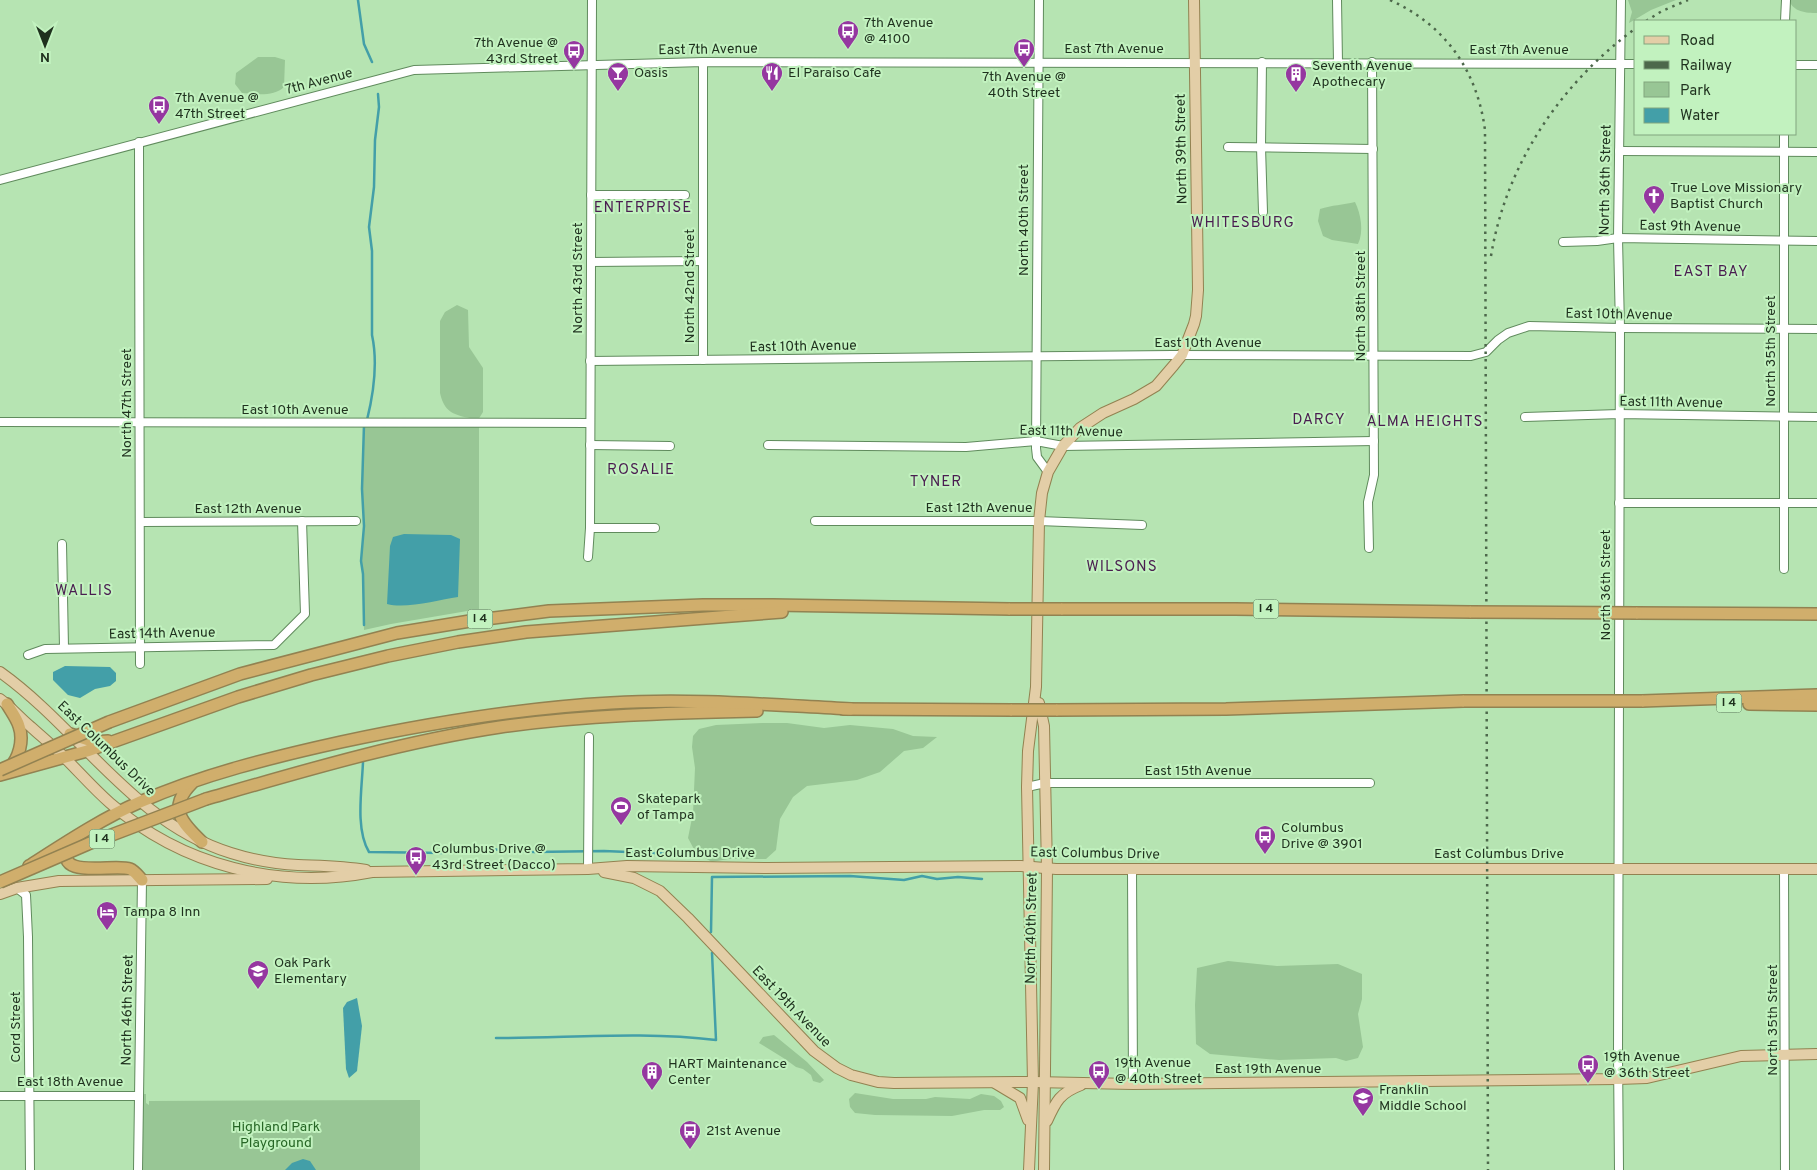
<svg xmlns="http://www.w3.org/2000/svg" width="1817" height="1170" font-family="Overpass,sans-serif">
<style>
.green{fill:#98c695}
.water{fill:#439fa8}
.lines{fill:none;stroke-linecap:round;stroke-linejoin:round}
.stream{stroke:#439fa8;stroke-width:2.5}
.minor-casing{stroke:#608b5d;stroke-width:10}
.major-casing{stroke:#928251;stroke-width:12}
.highway-casing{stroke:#928251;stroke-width:14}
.minor{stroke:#fff;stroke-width:8}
.major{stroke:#e3cea7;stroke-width:10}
.highway{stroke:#d0ae6c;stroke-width:11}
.rail{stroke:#4d684b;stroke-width:2.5;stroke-dasharray:2.5 5;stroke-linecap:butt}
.highway-bridge-casing{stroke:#928251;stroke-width:14;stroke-linecap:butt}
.highway-bridge{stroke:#d0ae6c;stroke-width:11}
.labels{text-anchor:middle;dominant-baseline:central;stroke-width:4;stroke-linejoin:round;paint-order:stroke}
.shield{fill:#c2f2bf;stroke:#506b4e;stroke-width:1}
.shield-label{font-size:12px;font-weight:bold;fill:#1f311e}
.poi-label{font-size:14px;fill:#1f311e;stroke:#c2f2bf;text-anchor:start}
.street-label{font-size:14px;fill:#1f311e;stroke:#c2f2bf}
.park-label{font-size:14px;fill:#266625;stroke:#c2f2bf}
.neighbourhood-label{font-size:15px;letter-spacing:1px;fill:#4a1d50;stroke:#c2f2bf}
</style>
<rect width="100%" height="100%" fill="#b6e4b2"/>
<g class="green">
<path d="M1628,0H1676L1651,10L1629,23L1632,12Z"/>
<path d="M1789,0H1817V13C1806,13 1793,12 1789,0Z"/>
<path d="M258,57H275L285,60L284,87C274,97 255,94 242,93L235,84L236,73Z"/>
<path d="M1355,202C1361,214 1364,232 1358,244L1332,240L1323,236L1318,221L1320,209C1332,205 1343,205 1355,202Z"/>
<path d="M457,305L468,310L469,347L483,368V412L478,420C458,415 445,416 440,393V321L445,312Z"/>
<path d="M364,425H479V609L391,624L364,630L363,575L361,561L364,526L362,489Z"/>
<path d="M762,723H787L824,728L850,725L893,729L913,736L937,737L923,748L904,751L880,772L857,780L807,786L793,797L780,819L776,850L766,859H728L712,862L696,853L688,838L693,813L695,768L692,747L693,736L699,729L716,725Z"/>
<path d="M1228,961L1277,966L1338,964L1362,974V999L1358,1014L1363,1047L1358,1058L1346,1061L1336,1058L1279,1060L1210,1054L1196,1044L1195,1005L1197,968Z"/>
<path d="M774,1035L807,1062L824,1080L820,1083L813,1081L811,1075L803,1069L796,1067L785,1059L759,1043L763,1037Z"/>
<path d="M855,1093L893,1099H926L935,1097L970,1099L981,1094L994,1096L1001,1101L1004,1107L1000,1110H984L952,1116L875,1115L855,1113L850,1107L849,1099Z"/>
<path d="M143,1094H146V1103L149,1105V1101L420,1100V1170H142V1104Z"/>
</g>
<g class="water">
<path d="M404,534L451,535L460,539L458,597C438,600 406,609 387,604L390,546L393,537Z"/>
<path d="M65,666L110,667L116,673V681L110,686L95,689L80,698L68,695L53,680V672Z"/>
<path d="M357,998L362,1026L357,1071L349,1078L346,1069L343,1008L347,1002Z"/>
<path d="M303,1159L310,1161L316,1170H285L292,1163Z"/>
</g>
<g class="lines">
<g class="stream">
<path d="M358,0L364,44L372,62"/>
<path d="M367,420C374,392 378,363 372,335V251L369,227L374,187L375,140L379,107L378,94"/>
<path d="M364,625L363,574L361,561L364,526L362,489L364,425"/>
<path d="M363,762C362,789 355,829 369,852L446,853"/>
<path d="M458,853L489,849L534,852L604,851L676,854"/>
<path d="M711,932L712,877L850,876L904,880L922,876L937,879L958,877L982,879"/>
<path d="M496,1038C570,1038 643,1031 716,1040L712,953"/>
</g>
<g class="minor-casing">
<g id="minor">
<path d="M1039,0L1036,448L1037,457L1048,472"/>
<path d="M1337,0L1338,62"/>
<path d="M1785,21L1786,0"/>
<path d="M703,62V360"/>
<path d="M1262,62L1261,147L1263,212"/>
<path d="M1796,65H1817"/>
<path d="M139,142L140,664"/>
<path d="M1228,147L1373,149"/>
<path d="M1619,151L1817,152"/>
<path d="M0,180L414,70L703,62L1636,64"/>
<path d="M591,195H685"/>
<path d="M1563,242L1597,241L1618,238L1817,241"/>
<path d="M591,262L703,261"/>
<path d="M590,361L1173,355L1471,356L1486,352L1498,340L1508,333L1529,326L1620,328L1817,329"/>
<path d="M1525,417L1619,414L1817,417"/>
<path d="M0,422L590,423"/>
<path d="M590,445L670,446"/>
<path d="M768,445L966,447L1036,441L1063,446L1374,441"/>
<path d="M1619,503H1817"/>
<path d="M815,521H1039L1142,525"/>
<path d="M140,522L356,521"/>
<path d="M590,528H655"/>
<path d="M62,544L64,648"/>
<path d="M1369,548L1368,502L1374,475L1372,62"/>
<path d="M588,557L590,528L592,0"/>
<path d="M1784,569V134"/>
<path d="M28,655L45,649L274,645L305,614L302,521"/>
<path d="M1027,787L1045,783H1370"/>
<path d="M588,869L589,737"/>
<path d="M1132,869L1133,1084"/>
<path d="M1784,869L1785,1170"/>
<path d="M17,888L26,895L28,937L30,1170"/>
<path d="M0,1096H139"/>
<path d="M138,1170L142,880"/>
<path d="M1619,1170L1618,1055L1620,328L1618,238L1621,0"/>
</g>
</g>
<g class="major-casing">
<g id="major">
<path d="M0,672C80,729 133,823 231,853C253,860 276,864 298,865C321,866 343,866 366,870"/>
<path d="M0,699C11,707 20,718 31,727C42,737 54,747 65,758C80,773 94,789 110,803C182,866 279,890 372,872L588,869L627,866L766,868L1021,866L1056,869H1817"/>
<path d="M1039,703L1044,726L1047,869L1044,1170"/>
<path d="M604,872L634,878L660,891L688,918L814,1051L837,1068L851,1075L878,1082L894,1083L1033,1082L1133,1084L1618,1079L1647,1078L1741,1056L1817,1054"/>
<path d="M0,894L17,888L59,881L267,879"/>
<path d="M995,1083L1020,1098L1028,1120"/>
<path d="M1047,1121C1056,1101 1060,1093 1081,1085"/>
<path d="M1029,1170L1033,1082L1027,787L1028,751L1036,687L1039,521L1042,493L1048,472L1063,446L1080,428L1103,413L1134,399L1156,386L1174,365L1182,355L1194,324L1196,316L1198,290L1194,0"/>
</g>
</g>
<g class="highway-casing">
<g id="highway">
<path d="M1061,609H1235L1471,612"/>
<path d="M1636,613L1817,614"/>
<path d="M1642,701L1817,695"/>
<path d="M7,704C11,711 17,719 19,726C24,740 19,759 9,768"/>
<path d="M1749,704L1817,705"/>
<path d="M843,709L1012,710"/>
<path d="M1056,710L1226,709L1464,701"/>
<path d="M109,722L240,674L397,633L470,621L549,611L703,605H773L1010,609"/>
<path d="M70,734L95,742L108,741"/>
<path d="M0,775L87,751L238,697L311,675L388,656L458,642L526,632L782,612"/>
<path d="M192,783C167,808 182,823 202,842"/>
<path d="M206,799C303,771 400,742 500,727C585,715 672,713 757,711"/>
<path d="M69,845C52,881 115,863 130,869C135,871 138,876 142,880"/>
<path d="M29,866C65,843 101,819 140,802C204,774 273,757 341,742C430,723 521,708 611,703C691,698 771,705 851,709"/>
</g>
</g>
<use href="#minor" class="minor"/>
<use href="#major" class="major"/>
<use href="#highway" class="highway"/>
<g class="rail">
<path d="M1390,0C1445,25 1477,70 1485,130L1488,1170"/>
<path d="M1646,21L1662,11L1688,0"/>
<path d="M1491,256C1506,164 1561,83 1636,28"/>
</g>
<g class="highway-bridge-casing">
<g id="highway-bridge">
<path d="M1010,609H1061"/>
<path d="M1471,612L1636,613"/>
<path d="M1464,701H1642"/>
<path d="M1012,710H1056"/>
<path d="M0,770L109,722"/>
<path d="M0,882L88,844L206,799"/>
</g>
</g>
<use href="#highway-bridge" class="highway-bridge"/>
</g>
<defs>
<g id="bus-pin" transform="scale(1.125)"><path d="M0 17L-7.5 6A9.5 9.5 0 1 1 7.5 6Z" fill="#9537a0" stroke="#c2f2bf"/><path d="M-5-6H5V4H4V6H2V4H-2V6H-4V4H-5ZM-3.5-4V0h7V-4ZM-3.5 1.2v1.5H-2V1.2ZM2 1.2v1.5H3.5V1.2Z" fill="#fff"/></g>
<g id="bar-pin" transform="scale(1.125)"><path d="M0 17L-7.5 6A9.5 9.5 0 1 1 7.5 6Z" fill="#9537a0" stroke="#c2f2bf"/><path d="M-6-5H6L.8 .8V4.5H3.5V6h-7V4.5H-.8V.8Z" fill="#fff"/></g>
<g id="restaurant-pin" transform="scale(1.125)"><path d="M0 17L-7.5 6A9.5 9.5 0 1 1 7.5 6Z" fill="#9537a0" stroke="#c2f2bf"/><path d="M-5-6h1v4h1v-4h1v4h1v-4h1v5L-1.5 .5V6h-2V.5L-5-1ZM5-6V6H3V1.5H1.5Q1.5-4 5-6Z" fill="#fff"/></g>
<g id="building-pin" transform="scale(1.125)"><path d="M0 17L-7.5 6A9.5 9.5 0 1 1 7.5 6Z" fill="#9537a0" stroke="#c2f2bf"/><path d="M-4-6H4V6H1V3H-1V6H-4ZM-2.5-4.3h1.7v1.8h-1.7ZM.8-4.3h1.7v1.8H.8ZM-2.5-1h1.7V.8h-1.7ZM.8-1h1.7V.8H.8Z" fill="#fff"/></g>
<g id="church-pin" transform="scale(1.125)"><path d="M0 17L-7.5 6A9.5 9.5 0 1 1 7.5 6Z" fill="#9537a0" stroke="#c2f2bf"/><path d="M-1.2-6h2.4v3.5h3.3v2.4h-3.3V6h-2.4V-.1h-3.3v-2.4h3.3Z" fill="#fff"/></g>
<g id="stadium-pin" transform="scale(1.125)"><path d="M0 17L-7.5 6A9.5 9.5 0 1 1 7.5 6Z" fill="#9537a0" stroke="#c2f2bf"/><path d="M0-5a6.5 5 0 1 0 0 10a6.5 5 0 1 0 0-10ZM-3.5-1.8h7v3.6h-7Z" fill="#fff"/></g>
<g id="hotel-pin" transform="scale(1.125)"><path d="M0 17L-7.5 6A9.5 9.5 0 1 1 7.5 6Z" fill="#9537a0" stroke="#c2f2bf"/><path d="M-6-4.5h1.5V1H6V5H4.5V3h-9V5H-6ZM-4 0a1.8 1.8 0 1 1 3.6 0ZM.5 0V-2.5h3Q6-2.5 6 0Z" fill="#fff"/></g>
<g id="school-pin" transform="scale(1.125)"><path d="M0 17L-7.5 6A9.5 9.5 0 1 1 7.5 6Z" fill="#9537a0" stroke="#c2f2bf"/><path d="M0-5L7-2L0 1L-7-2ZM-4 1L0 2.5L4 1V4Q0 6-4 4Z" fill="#fff"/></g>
</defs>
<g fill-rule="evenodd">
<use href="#bus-pin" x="848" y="31"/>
<use href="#bus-pin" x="1024" y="49"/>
<use href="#bus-pin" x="574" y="51"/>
<use href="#bar-pin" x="618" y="73"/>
<use href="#restaurant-pin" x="772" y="73"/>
<use href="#building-pin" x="1296" y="74"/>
<use href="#bus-pin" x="159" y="106"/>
<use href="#church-pin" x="1654" y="196"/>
<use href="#stadium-pin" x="621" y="807"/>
<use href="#bus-pin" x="1265" y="836"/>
<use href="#bus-pin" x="416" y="857"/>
<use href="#hotel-pin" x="107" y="912"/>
<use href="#school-pin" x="258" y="971"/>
<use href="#bus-pin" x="1588" y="1065"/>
<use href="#bus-pin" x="1099" y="1071"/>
<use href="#building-pin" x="652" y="1072"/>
<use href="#school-pin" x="1363" y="1098"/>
<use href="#bus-pin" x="690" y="1131"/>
</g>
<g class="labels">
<g class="shield">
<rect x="1253.5" y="599.5" width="25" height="19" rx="4"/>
<rect x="467.5" y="609.5" width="25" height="19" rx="4"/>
<rect x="1716.5" y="693.5" width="25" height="19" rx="4"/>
<rect x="89.5" y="829.5" width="25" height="19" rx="4"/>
</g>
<g class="shield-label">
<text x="1266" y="609">I 4</text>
<text x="480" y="619">I 4</text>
<text x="1729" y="703">I 4</text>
<text x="102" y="839">I 4</text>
</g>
<g class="poi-label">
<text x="864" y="23">7th Avenue<tspan x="864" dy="16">@ 4100</tspan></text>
<text x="558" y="43" text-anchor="end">7th Avenue @<tspan x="558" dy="16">43rd Street</tspan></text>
<text x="1312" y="66">Seventh Avenue<tspan x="1312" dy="16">Apothecary</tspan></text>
<text x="634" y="73">Oasis</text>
<text x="788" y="73">El Paraiso Cafe</text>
<text x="1024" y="77" text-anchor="middle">7th Avenue @<tspan x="1024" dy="16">40th Street</tspan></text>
<text x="175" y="98">7th Avenue @<tspan x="175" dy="16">47th Street</tspan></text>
<text x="1670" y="188">True Love Missionary<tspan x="1670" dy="16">Baptist Church</tspan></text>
<text x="637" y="799">Skatepark<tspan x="637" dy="16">of Tampa</tspan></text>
<text x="1281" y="828">Columbus<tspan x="1281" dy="16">Drive @ 3901</tspan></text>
<text x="432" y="849">Columbus Drive @<tspan x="432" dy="16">43rd Street (Dacco)</tspan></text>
<text x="123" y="912">Tampa 8 Inn</text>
<text x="274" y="963">Oak Park<tspan x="274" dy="16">Elementary</tspan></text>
<text x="1604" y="1057">19th Avenue<tspan x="1604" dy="16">@ 36th Street</tspan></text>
<text x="1115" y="1063">19th Avenue<tspan x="1115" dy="16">@ 40th Street</tspan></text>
<text x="668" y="1064">HART Maintenance<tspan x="668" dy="16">Center</tspan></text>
<text x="1379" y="1090">Franklin<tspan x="1379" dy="16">Middle School</tspan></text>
<text x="706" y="1131">21st Avenue</text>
</g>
<g class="street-label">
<text x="1114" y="49">East 7th Avenue</text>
<text transform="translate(708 50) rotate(-1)">East 7th Avenue</text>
<text x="1519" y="50">East 7th Avenue</text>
<text transform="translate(319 82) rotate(-15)">7th Avenue</text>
<text transform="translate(1182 149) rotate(-91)">North 39th Street</text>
<text transform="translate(1606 180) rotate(-89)">North 36th Street</text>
<text transform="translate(1024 220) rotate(-90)">North 40th Street</text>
<text transform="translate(1690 227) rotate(1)">East 9th Avenue</text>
<text transform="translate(578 278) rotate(-90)">North 43rd Street</text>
<text transform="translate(690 286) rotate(-90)">North 42nd Street</text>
<text transform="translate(1361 306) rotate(-90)">North 38th Street</text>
<text transform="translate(1619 315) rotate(1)">East 10th Avenue</text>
<text x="1208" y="343">East 10th Avenue</text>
<text transform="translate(803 347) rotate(-1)">East 10th Avenue</text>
<text transform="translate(1771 351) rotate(-90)">North 35th Street</text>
<text transform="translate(127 403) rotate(-90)">North 47th Street</text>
<text transform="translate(1671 403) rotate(1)">East 11th Avenue</text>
<text x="295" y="410">East 10th Avenue</text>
<text transform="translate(1071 432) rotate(1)">East 11th Avenue</text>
<text x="979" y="508">East 12th Avenue</text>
<text x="248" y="509">East 12th Avenue</text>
<text transform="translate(1606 585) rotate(-90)">North 36th Street</text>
<text transform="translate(162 634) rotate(-1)">East 14th Avenue</text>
<text transform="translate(106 749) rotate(44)">East Columbus Drive</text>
<text x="1198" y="771">East 15th Avenue</text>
<text x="690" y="853">East Columbus Drive</text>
<text transform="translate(1095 854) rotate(1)">East Columbus Drive</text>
<text x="1499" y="854">East Columbus Drive</text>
<text transform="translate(1032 928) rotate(-89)">North 40th Street</text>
<text transform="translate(791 1007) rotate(46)">East 19th Avenue</text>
<text transform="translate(128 1010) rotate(-89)">North 46th Street</text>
<text transform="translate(1773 1020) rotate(-90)">North 35th Street</text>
<text transform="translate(16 1027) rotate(-90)">Cord Street</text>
<text x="1268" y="1069">East 19th Avenue</text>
<text x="70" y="1082">East 18th Avenue</text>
</g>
<g class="park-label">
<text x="276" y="1127">Highland Park<tspan x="276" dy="16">Playground</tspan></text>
</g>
<g class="neighbourhood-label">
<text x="643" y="208">ENTERPRISE</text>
<text x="1243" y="223">WHITESBURG</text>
<text x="1711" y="272">EAST BAY</text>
<text x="1319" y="420">DARCY</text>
<text x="1425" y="422">ALMA HEIGHTS</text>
<text x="641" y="470">ROSALIE</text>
<text x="936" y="482">TYNER</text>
<text x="1122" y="567">WILSONS</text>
<text x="84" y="591">WALLIS</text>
</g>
</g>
<rect x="1634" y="20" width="162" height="115" fill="#c2f2bf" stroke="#81a57f"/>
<rect x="1644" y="36" width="25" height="8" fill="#e3cea7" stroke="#81a57f"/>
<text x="1680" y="45" font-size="15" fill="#1f311e">Road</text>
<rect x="1644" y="61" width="25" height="8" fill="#4d684b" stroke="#81a57f"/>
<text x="1680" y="70" font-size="15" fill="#1f311e">Railway</text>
<rect x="1644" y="82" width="25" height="15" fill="#98c695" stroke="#81a57f"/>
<text x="1680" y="95" font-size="15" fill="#1f311e">Park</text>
<rect x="1644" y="108" width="25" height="15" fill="#439fa8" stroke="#81a57f"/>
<text x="1680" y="120" font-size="15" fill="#1f311e">Water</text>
<g transform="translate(45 45) rotate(180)" stroke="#c2f2bf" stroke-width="4" paint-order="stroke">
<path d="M0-4L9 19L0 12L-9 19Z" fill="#1f311e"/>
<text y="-8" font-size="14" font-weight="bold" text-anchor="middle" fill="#1f311e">N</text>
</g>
</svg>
